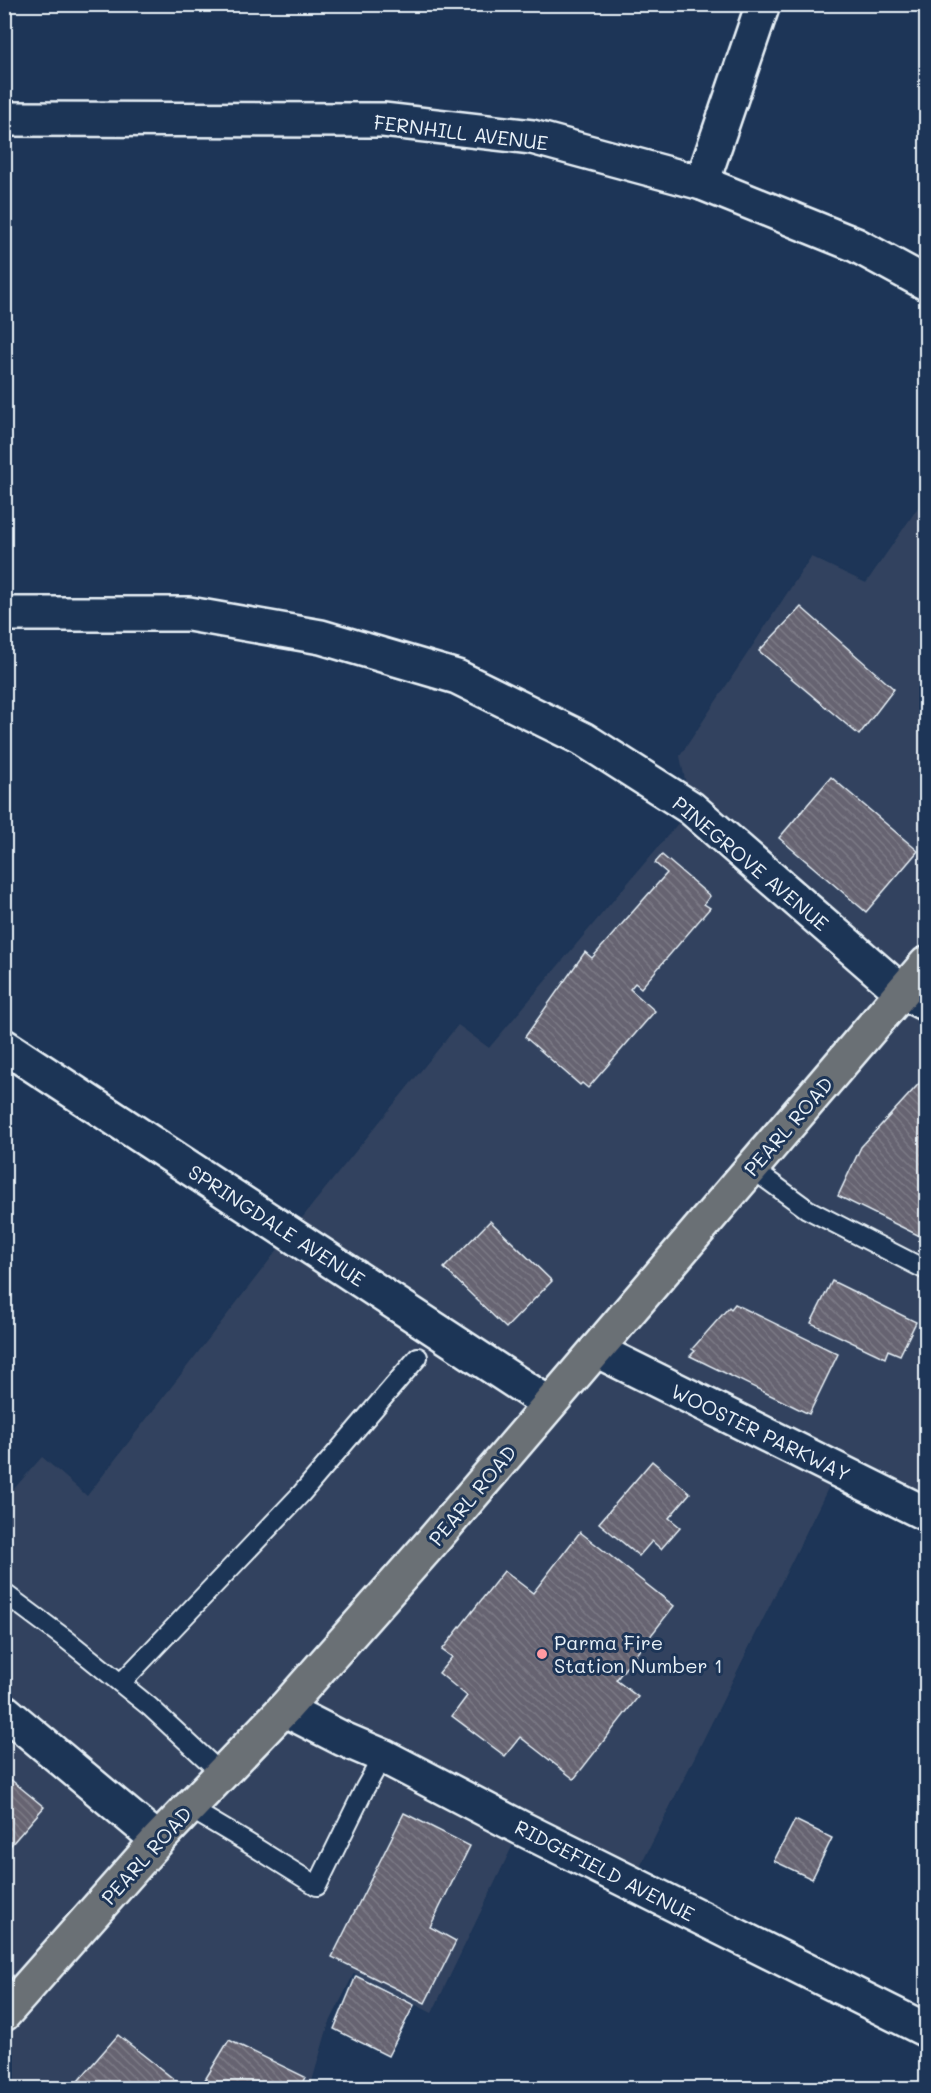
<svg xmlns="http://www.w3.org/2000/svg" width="931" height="2093" font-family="Mali,sans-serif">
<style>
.built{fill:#33435f}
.building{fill:url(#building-back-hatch);stroke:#e8f1f8;stroke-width:1.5}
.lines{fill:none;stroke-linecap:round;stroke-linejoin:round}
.service-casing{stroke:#e8f1f8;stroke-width:22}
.minor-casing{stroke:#e8f1f8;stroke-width:38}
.primary-casing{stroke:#e8f1f8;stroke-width:38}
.service{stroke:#1d3557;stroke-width:18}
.minor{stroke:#1d3557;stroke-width:33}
.primary{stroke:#6b6f75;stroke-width:33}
.poi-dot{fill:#ff9aa2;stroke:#1d3557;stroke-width:2}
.labels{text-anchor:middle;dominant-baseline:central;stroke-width:6;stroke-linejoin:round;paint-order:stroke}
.street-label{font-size:20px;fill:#e8f1f8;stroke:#1d3557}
.poi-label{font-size:20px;fill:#e8f1f8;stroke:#1d3557;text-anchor:start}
</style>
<defs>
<pattern id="building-back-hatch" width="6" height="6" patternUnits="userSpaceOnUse" patternTransform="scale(1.5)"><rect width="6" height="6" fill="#666371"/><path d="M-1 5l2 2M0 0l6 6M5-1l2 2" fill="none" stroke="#7c7a86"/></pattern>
</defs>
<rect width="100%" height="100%" fill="#1d3557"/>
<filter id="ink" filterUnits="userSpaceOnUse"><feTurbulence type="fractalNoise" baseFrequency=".0167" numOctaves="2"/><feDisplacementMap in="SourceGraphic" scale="12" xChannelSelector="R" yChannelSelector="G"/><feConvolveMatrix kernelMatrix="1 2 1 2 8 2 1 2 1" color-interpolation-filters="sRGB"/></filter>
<g filter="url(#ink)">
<path class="built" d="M926,496V1514L837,1470L632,1883L521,1828L432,2013L354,1973L328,2026L310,2088H5V1499L42,1457L87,1496L313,1204L458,1025L489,1048L691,808L680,756L811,557L866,583Z"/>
<g class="building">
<path d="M801,607L894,689L859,735L759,651Z"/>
<path d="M831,777L918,851L866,912L779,838Z"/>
<path d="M662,855L710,896L704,904L710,908L641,988L635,983L630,989L655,1011L588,1088L582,1083L580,1085L525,1037L585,952L592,958L667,873L655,863Z"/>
<path d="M926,1076V1239L838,1196L861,1147Z"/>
<path d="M490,1221L552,1281L506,1328L444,1268Z"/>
<path d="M832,1281L916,1322L900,1355L888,1350L885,1358L811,1323Z"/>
<path d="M735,1304L838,1354L809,1414L690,1356L695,1351L692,1349L729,1307L731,1309Z"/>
<path d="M652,1461L690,1493L669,1518L680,1527L661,1549L652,1541L639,1556L599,1523Z"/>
<path d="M580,1532L674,1606L616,1680L638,1697L574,1779L520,1737L505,1756L452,1716L467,1696L439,1673L452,1657L442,1650L504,1571L533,1593Z"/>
<path d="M4,1774L44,1807L4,1853Z"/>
<path d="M404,1813L470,1846L430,1927L456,1941L425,2003L332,1957Z"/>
<path d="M795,1820L832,1838L812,1879L774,1861Z"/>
<path d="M356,1976L414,2005L388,2056L334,2029Z"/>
<path d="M118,2035L185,2088H72Z"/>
<path d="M229,2040L305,2077L300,2088H200Z"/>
</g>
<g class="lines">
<g class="service-casing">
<g id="service">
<path d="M751,1168L807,1209L926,1270"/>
<path d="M4,1593L67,1640L150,1707L222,1774"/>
<path d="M121,1683L301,1494L418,1357"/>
<path d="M189,1808L248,1843L317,1886L365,1788L383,1756"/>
</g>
</g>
<g class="minor-casing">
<g id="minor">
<path d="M4,119L383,120L532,137L702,183L856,245L926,283"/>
<path d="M702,183L763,4"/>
<path d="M4,614H189L321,637L457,677L583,739L691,808L902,992L926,1004"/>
<path d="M4,1046L549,1404"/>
<path d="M596,1350L926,1514"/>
<path d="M284,1709L343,1739L383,1756L521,1828L926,2030"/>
<path d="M4,1711L158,1840"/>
</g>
</g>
<g class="primary-casing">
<path id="primary" d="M4,2014L158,1840L284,1709L431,1543L926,964"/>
</g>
<use href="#service" class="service"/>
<use href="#minor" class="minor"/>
<use href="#primary" class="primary"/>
</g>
</g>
<circle class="poi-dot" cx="542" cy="1654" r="6"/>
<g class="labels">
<g class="street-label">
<text transform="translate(461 132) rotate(7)">FERNHILL AVENUE</text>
<text transform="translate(751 863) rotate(40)">PINEGROVE AVENUE</text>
<text transform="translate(788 1126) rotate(-49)">PEARL ROAD</text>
<text transform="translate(277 1225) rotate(33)">SPRINGDALE AVENUE</text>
<text transform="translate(761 1432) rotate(26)">WOOSTER PARKWAY</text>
<text transform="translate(472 1495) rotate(-50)">PEARL ROAD</text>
<text transform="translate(146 1855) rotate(-48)">PEARL ROAD</text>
<text transform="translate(605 1870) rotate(27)">RIDGEFIELD AVENUE</text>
</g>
<g class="poi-label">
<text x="554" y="1642">Parma Fire<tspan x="554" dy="23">Station Number 1</tspan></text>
</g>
</g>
<rect width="931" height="2093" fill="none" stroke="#1d3557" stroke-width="24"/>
<rect x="12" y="12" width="907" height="2069" fill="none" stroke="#e8f1f8" stroke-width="2" filter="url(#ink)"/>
</svg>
